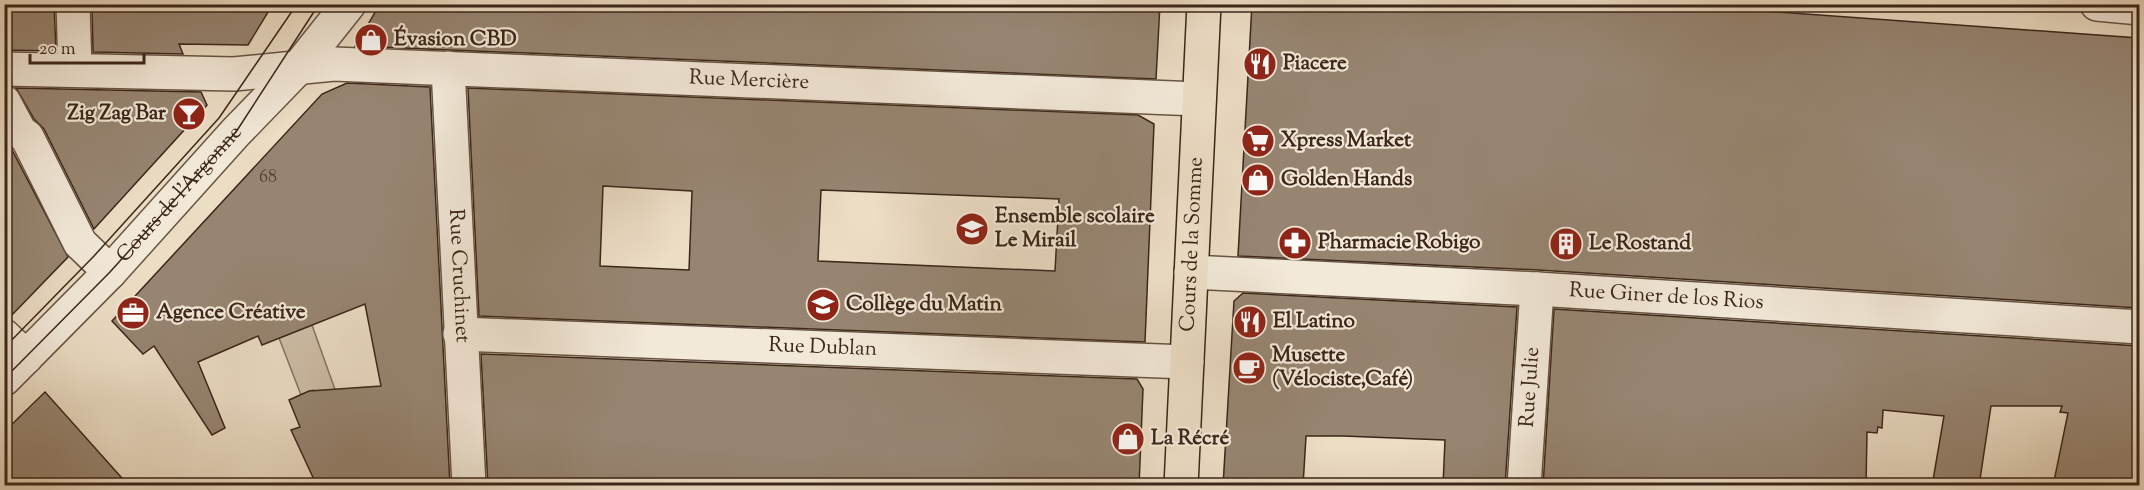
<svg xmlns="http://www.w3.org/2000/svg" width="2144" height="490" font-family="'Sorts Mill Goudy',serif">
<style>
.green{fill:#cebea8;stroke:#847260;stroke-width:1.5}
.building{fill:#978572;stroke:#3b2619;stroke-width:1.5;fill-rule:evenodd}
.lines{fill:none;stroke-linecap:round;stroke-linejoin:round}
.minor-casing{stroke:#675444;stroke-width:36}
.major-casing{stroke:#3b2619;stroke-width:36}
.minor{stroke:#f3e9d9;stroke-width:33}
.major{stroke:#ecddc5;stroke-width:33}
.tram{stroke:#3b2619;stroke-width:1.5}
.labels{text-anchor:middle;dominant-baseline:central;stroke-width:4.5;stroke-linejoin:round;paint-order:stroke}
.number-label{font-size:18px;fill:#523e2f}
.poi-label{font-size:21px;font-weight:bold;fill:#3b2619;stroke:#f3e9d9;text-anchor:start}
.street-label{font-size:21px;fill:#3b2619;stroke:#f3e9d9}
</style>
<rect width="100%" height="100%" fill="#ecddc5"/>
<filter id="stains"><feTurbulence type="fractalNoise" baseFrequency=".00333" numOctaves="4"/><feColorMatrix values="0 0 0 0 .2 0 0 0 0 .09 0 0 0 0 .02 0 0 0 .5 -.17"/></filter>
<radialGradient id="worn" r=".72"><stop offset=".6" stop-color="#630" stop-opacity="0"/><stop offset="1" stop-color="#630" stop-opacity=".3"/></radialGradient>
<path class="green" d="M312,325L354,443L325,422L313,390L301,395L279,338Z"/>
<g class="building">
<path d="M4,4H54L56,51L4,50Z"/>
<path d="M92,4H273L248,45L179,44L183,54L93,52Z"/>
<path d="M380,4H1160L1156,79L355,46Z"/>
<path d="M1252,4H1666L2139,38V308L1538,270L1238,256Z"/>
<path d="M347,83L430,87L450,486H317L291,430L300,427L289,400L309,391L381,386L365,304L262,345L258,336L198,362L225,428L212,435L154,346L143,354L112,321L322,94Z"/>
<path d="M16,88L201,92L207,105L94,229L44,129L34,119Z"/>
<path d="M468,88L1138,115L1154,124L1145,342L479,316ZM603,186L692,191L689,270L600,266ZM821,190L1059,199L1055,271L818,261Z"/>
<path d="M4,142L12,150L68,257L9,318H4Z"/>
<path d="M1243,293L1517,307L1505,486H1443L1445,440L1343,436H1306L1303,486H1223L1234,301Z"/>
<path d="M1554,309L2139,346V486H2053L2068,413L2060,412L2062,406H1991L1979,486H1932L1944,416L1883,410L1882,428L1878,427L1877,433L1867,432L1866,486H1543Z"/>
<path d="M481,354L1137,379L1143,389L1139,486L957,483V486H488Z"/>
<path d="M45,392L129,486H4V432Z"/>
</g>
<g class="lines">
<g class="minor-casing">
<g id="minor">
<path d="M73,4L75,70"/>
<path d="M2097,4L2140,8"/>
<path id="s1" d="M448,68L469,486"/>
<path id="s2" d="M4,69L234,74L334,64L1198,99"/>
<path d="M4,102L20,132L27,137L80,243L110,272"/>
<path id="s3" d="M1191,272L1537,289L2140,327"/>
<path id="s4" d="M460,334L1187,362"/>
<path d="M4,336L26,357"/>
<path d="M4,379L110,272L236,132L298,68L349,4"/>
<path id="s5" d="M1524,486L1537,289"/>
</g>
</g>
<g class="major-casing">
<g id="major">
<path id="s6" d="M1181,486L1204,4"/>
</g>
</g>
<use href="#minor" class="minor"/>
<use href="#major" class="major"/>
<g class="tram">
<path d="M4,348L94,256L219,118L297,4"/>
<path id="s7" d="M4,379L110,272L236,132L319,4"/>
</g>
</g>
<defs>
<g id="shop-disc" transform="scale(1.725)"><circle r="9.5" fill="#8f2418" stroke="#f3e9d9"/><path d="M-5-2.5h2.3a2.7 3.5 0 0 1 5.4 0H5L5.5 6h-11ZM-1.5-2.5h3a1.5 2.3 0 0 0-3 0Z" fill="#fff"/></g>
<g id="restaurant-disc" transform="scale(1.725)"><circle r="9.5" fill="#8f2418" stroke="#f3e9d9"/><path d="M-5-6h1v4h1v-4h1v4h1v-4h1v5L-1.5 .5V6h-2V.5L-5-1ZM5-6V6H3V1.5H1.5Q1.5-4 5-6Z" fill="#fff"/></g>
<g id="bar-disc" transform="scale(1.725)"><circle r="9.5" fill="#8f2418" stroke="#f3e9d9"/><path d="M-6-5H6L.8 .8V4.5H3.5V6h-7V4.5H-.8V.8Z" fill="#fff"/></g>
<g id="supermarket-disc" transform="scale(1.725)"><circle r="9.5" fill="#8f2418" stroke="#f3e9d9"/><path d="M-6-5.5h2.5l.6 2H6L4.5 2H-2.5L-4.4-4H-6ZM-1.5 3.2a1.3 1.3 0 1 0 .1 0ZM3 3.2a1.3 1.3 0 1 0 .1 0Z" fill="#fff"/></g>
<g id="school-disc" transform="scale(1.725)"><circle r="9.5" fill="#8f2418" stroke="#f3e9d9"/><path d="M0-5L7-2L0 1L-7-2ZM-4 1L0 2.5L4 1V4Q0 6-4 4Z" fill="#fff"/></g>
<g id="pharmacy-disc" transform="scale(1.725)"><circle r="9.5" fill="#8f2418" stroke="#f3e9d9"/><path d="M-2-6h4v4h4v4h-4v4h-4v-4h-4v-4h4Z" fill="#fff"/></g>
<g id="building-disc" transform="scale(1.725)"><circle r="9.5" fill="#8f2418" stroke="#f3e9d9"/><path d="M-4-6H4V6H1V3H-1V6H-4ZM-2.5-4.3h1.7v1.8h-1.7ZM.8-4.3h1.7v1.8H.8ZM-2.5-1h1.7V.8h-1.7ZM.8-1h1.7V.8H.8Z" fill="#fff"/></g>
<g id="office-disc" transform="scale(1.725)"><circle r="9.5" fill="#8f2418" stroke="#f3e9d9"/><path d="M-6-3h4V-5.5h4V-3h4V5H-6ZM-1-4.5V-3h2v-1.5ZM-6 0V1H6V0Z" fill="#fff"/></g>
<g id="cafe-disc" transform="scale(1.725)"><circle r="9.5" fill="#8f2418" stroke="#f3e9d9"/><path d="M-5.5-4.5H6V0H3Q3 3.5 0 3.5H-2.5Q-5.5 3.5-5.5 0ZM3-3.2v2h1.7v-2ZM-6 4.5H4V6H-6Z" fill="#fff"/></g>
</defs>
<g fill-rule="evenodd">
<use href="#shop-disc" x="371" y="40"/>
<use href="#restaurant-disc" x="1260" y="64"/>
<use href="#bar-disc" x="189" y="114"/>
<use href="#supermarket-disc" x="1258" y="141"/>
<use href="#shop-disc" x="1258" y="180"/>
<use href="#school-disc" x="972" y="229"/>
<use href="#pharmacy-disc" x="1295" y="243"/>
<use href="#building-disc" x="1566" y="244"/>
<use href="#school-disc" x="823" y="305"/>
<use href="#office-disc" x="133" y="313"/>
<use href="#restaurant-disc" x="1250" y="322"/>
<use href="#cafe-disc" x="1249" y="368"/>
<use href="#shop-disc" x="1128" y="439"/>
</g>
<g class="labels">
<g class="number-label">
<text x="268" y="178">68</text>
</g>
<g class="poi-label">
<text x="394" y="40">Évasion CBD</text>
<text x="1283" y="64">Piacere</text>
<text x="166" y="114" text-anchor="end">Zig Zag Bar</text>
<text x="1281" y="141">Xpress Market</text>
<text x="1281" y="180">Golden Hands</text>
<text x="995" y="217">Ensemble scolaire<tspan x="995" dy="24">Le Mirail</tspan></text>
<text x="1318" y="243">Pharmacie Robigo</text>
<text x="1589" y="244">Le Rostand</text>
<text x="846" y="305">Collège du Matin</text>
<text x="156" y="313">Agence Créative</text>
<text x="1273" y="322">El Latino</text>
<text x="1272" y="356">Musette<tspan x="1272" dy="24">(Vélociste,Café)</tspan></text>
<text x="1151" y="439">La Récré</text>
</g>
<g class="street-label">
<text stroke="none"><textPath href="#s2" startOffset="746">Rue Mercière</textPath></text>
<text stroke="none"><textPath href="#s7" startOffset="255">Cours de l'Argonne</textPath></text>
<text stroke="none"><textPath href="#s6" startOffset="242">Cours de la Somme</textPath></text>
<text stroke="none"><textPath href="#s1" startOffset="208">Rue Cruchinet</textPath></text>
<text stroke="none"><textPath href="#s3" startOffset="476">Rue Giner de los Rios</textPath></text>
<text stroke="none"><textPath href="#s4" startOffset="363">Rue Dublan</textPath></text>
<text stroke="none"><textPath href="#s5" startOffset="99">Rue Julie</textPath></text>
</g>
</g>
<rect width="2144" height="490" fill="none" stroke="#ecddc5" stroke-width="24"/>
<rect x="6" y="6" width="2132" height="478" fill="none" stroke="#3b2619" stroke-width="3"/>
<rect x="12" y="12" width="2120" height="466" fill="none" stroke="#3b2619" stroke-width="1.5"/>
<path d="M30 54v9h114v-9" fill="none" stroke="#3b2619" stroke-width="3"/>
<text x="39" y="54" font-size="18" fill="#3b2619" stroke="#f3e9d9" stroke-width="4.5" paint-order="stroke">20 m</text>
<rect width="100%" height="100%" filter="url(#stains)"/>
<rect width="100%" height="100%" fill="url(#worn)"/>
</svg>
